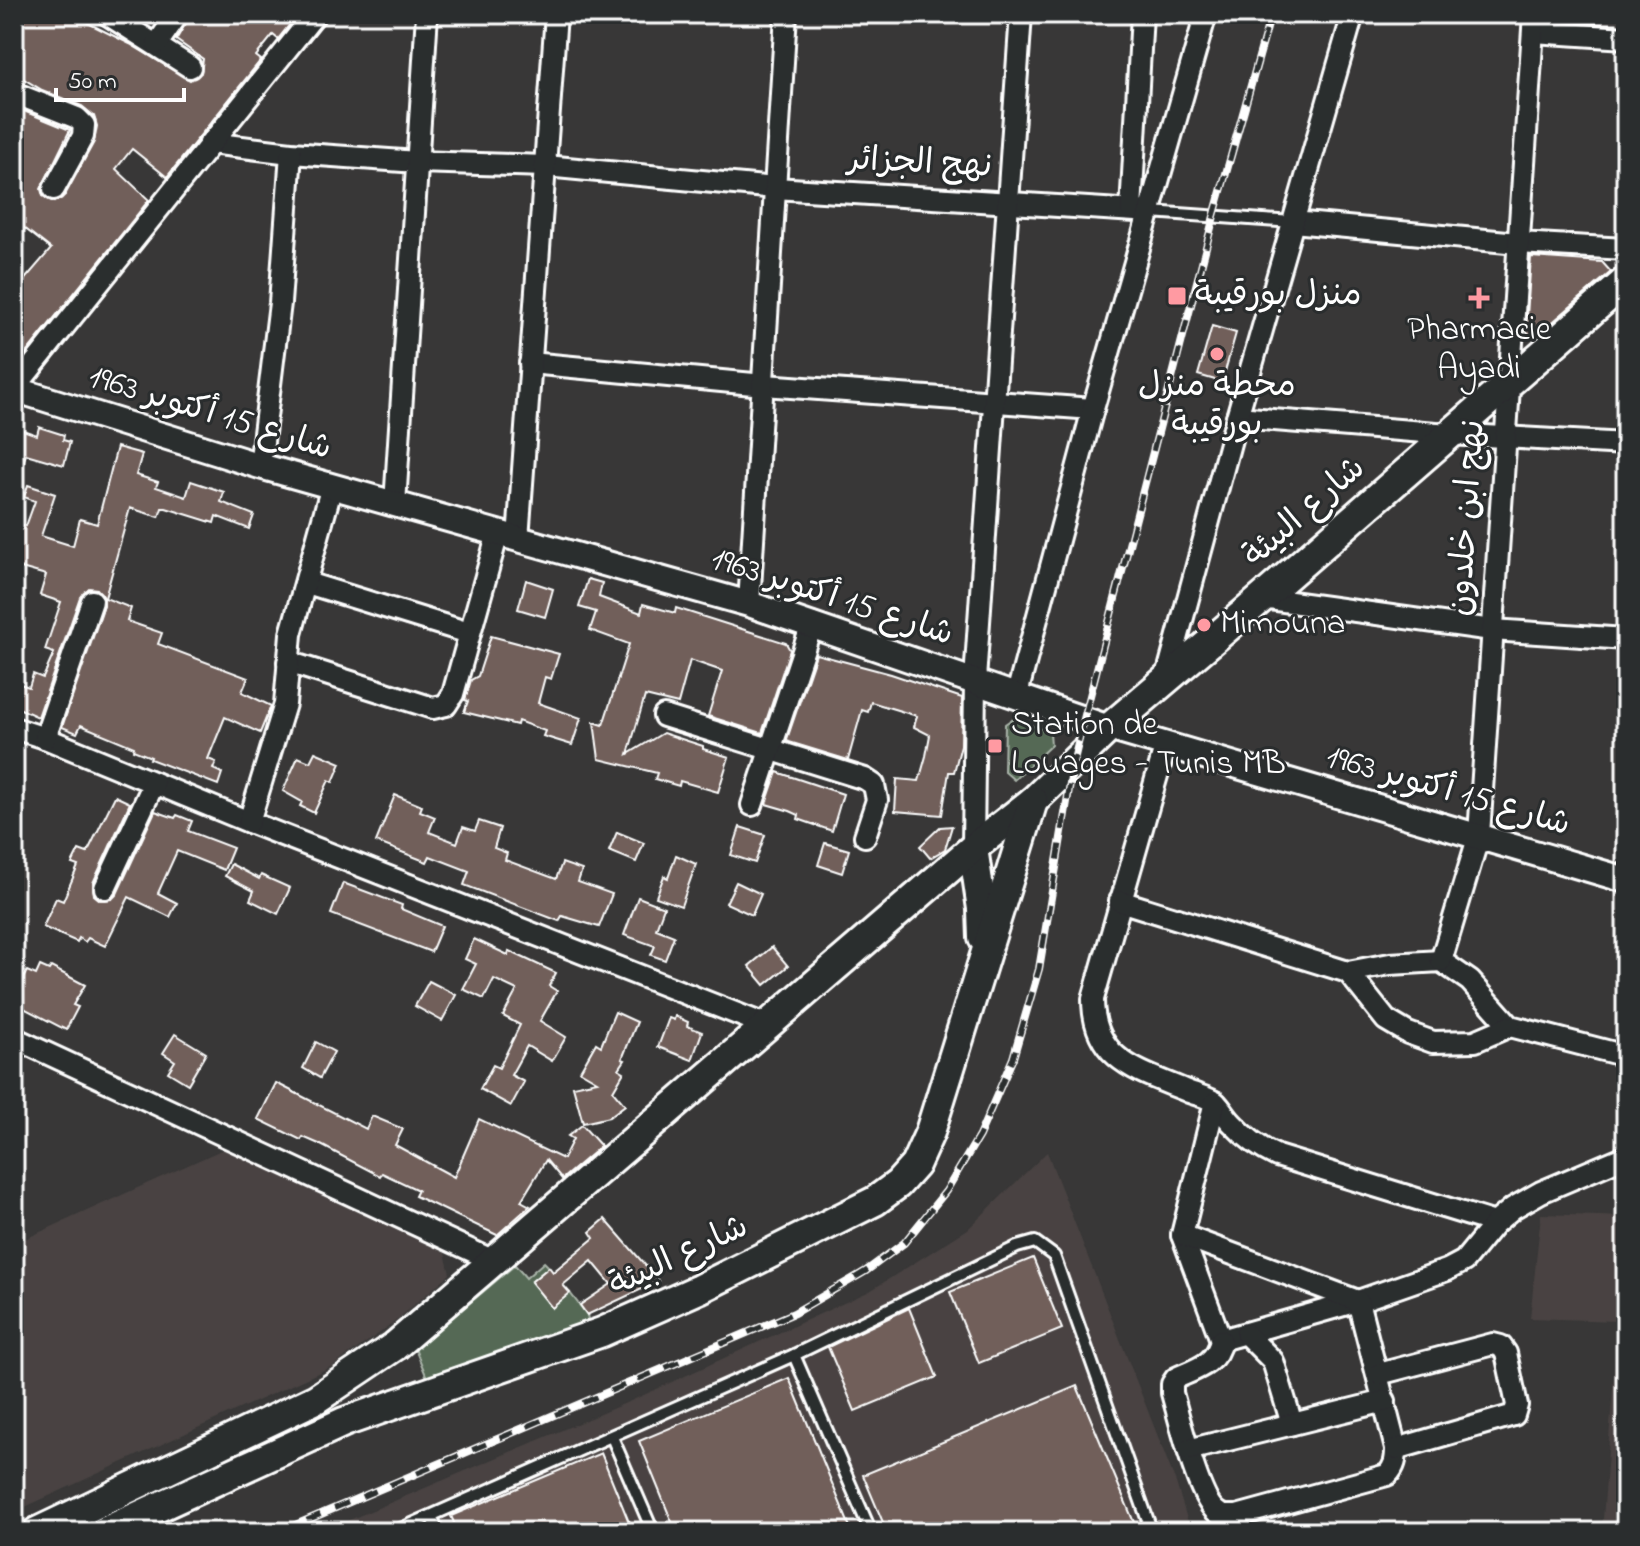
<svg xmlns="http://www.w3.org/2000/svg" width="1640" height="1546" font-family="'Indie Flower','Playpen Sans Arabic',sans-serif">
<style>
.built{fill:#494342}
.green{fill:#546954;stroke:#aab4aa;stroke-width:2}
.building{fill:#715f5a;stroke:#fff;stroke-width:2}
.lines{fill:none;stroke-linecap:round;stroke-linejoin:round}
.service-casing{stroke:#fff;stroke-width:16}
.minor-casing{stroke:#fff;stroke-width:26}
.tertiary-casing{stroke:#fff;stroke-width:30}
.secondary-casing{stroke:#fff;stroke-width:34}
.service{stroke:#2a2d2e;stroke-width:10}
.minor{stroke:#2a2d2e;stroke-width:20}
.tertiary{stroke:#2a2d2e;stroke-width:24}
.secondary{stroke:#2a2d2e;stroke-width:28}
.rail-casing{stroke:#fff;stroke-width:8}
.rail{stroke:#2a2d2e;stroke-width:5;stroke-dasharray:15;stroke-linecap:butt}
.poi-dot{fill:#ff9aa2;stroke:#2a2d2e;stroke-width:3}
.labels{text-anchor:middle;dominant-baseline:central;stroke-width:6;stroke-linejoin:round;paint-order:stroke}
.street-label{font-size:34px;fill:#fff;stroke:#2a2d2e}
.poi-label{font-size:34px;fill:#fff;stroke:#2a2d2e;text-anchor:start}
</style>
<rect width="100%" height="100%" fill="#383737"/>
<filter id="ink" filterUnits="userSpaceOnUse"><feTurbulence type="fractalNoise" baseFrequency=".0125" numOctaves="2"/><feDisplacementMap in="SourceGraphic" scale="16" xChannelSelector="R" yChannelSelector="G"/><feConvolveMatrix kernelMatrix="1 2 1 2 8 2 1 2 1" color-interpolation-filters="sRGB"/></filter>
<g filter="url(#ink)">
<g class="built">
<path d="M230,1146L445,1253L450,1274L391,1325L333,1366L14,1512V1244Z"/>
<path d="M1047,1152L1176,1483L1191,1532H321L633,1400L870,1291L968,1229Z"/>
<path d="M1541,1214L1626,1217V1532H1602L1618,1321L1530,1318Z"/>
</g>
<g class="green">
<path d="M1012,719L1050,732L1051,745L1014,780L1004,771L1005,724Z"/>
<path d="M544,1262L549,1267L531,1282L552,1307L570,1293L587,1315L589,1324L428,1380L415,1349L515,1265L526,1278Z"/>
</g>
<g class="building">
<path d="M18,14H70L130,44L190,80L201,73L203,59L176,40L191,14H298L278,39L273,35L256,56L261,60L167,177L132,149L116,169L149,200L19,362L14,361V280L20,285L51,249L14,220V107L70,130L41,189L43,196L54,202L65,195L94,142L97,126L94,116L82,106L42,90L14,73V21Z"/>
<path d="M1531,257L1602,262L1611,272L1534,338L1526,331Z"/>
<path d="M1212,326L1236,333L1222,382L1198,375Z"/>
<path d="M14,427L37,435L39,427L64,435L63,440L70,442L64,465L26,454L17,482H14Z"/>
<path d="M117,447L142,454L136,475L158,482L156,487L186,497L191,481L224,492L221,502L254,515L249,529L216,516L214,523L166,508H162L159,517L130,508L105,598L131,608L127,621L162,633L158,644L248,678L242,692L271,706L260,733L225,717L208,759L216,762L213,769L222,773L218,785L150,759L151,757L133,750L134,747L81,725L77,733L62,727L104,605V598L97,589L89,588L80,597L38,717L14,706V682L29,687L33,674L43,678L54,653L45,650L61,602L40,595L46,575L14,566V522L26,526L35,501L24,497L28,485L55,494L41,536L73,546L80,519L97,524Z"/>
<path d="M588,579L602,583L599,597L641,613L643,604L675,613L676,608L786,643L790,650L762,733L708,716L722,671L690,660L678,704L645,696L628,754L663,733L703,746V749L729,757L718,792L680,781L679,786L655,779L657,773L599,759L594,722L603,725L629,644L590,630L596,612L579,607Z"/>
<path d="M526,580L553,589L545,617L518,609Z"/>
<path d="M491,636L559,654L551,679L545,677L538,703L581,718L572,745L543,736L545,731L518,721L517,725L464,712L468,701L465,700L471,680L478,676Z"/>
<path d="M816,654L891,674L962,698L961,745L954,772H949L942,815L895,811L897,779L919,781L926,756L930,735L914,727L917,716L871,702L868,712L862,710L848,760L789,742L787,739Z"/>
<path d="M315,752L341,763L333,782L329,780L314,813L300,806L302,802L283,791L298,757L310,762Z"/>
<path d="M777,772L843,794L832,831L798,819L799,815L790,811L766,804Z"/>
<path d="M395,795L422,806L420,811L435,817L429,832L457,843L463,827L475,831L479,821L500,828L494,848L507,853L505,860L556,879L562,863L582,870L578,882L612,894L599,927L562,916L559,921L464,885L469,871L430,856L427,862L376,842Z"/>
<path d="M115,796L130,803L93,883L94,895L100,900L112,899L117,894L155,811L175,818L177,815L192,821L188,831L233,848L224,870L177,851L158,893L177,903L170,917L129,897L105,946L88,938L85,942L79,938L77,942L43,927L56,898L63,901L78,866L72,864L79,850L87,853Z"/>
<path d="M952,826L945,849L930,858L920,846L940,827Z"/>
<path d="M740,827L765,835L755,863L731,855Z"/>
<path d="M617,832L644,843L636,862L609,851Z"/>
<path d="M825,843L849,850L842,873L818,865Z"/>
<path d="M676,855L696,864L681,906L656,897L664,876L668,878Z"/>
<path d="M231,864L259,879L261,875L290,888L278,914L250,900L254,891L225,876Z"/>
<path d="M736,882L761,894L752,915L726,903Z"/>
<path d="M343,883L402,905L401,909L442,926L431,952L331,914Z"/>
<path d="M638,897L664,907L656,929L674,936L665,960L651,955L655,946L624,935Z"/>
<path d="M474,939L508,955L509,951L556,973L549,986L557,991L540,1021L566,1037L552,1061L527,1046L511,1075L524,1082L511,1106L480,1089L493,1065L499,1068L520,1025L503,1016L517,990L494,979L484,999L463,989L476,964L465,959Z"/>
<path d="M772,947L788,966L765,985L749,966Z"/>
<path d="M40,966L49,970L51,967L85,985L73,1005L78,1007L66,1030L14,1003V995L27,971L36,975Z"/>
<path d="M429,981L456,995L442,1021L415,1006Z"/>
<path d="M615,1012L637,1022L622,1059L625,1060L619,1069L624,1072L613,1091L625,1105L609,1117L583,1123L573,1086L597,1081L580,1071L596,1043L601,1046Z"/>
<path d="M675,1016L688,1022L687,1026L702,1032L692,1060L658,1047L669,1018L674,1020Z"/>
<path d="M175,1034L206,1053L188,1084L168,1072L175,1061L163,1053Z"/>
<path d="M316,1042L334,1052L320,1078L303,1068Z"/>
<path d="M276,1083L366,1129L372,1116L403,1129L395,1145L454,1177L479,1119L563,1159L573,1139L568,1136L582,1125L601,1146L562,1179L546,1160L521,1201L530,1206L497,1235L415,1196L418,1190L382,1173L380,1176L319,1144L303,1137L301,1140L258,1119Z"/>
<path d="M605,1219L659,1281L587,1315L580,1305L611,1284L592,1261L563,1285L570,1293L552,1308L531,1282L549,1267L553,1272L594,1238L590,1232Z"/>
<path d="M1033,1258L1062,1329L979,1363L950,1292Z"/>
<path d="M909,1308L937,1377L855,1411L828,1347Z"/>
<path d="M789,1378L852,1532H676L639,1441Z"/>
<path d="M1077,1386L1138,1532H887L863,1475Z"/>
<path d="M601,1453L633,1532H458L451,1516Z"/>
</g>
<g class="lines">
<g class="service-casing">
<g id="service">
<path d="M1151,212L1293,222"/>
<path d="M794,1355L871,1532"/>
<path d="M612,1437L653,1532"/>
<path d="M431,1516L438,1532"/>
<path d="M394,1532L794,1355L1017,1247L1035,1242L1054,1256L1152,1532"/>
</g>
</g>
<g class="minor-casing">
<g id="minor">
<path d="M107,14L190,67"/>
<path d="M1533,32L1626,38"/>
<path d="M157,44L178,14"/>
<path d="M14,93L77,118L84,125L83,136L54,189"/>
<path d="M210,143L291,153L417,162L546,166L775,188L1151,212"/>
<path d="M1131,210L1142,14"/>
<path d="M1293,222L1518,243L1626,249"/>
<path d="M530,363L764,385L1093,409"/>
<path d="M14,389L315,14"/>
<path d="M1237,417L1449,434L1626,444"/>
<path d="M260,466L280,303L291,153"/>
<path d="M395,504L427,14"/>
<path d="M518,539L556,14"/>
<path d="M307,583L469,633"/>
<path d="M1262,598L1492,630L1626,639"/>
<path d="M749,604L786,14"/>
<path d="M288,662L433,708L446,705L453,694L498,533"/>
<path d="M1166,680L1237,417L1353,14"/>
<path d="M1017,694L1093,409L1206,14"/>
<path d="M664,716L865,779L874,785L877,800L865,836"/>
<path d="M14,728L45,738L249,822L768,1026"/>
<path d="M45,738L92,601"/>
<path d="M1166,744L1093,999C1093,1061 1139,1071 1187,1091C1196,1095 1209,1097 1216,1103C1222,1109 1226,1117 1232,1123C1245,1137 1259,1148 1277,1156L1495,1223"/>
<path d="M752,805L812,624"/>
<path d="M249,822L285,704L291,634L332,486"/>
<path d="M973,848L975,680L1021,14"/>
<path d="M105,888L154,783"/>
<path d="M1120,901L1348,972L1390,964L1441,961L1470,981L1510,1026L1626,1056"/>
<path d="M1441,961L1479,835L1534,14"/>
<path d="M1348,972L1386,1020L1408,1033L1433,1042L1475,1041L1510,1026"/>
<path d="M14,1038L496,1262"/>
<path d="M1215,1102L1182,1235L1221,1340L1358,1301L1447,1270L1464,1261L1495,1223L1513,1208L1541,1192L1626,1156"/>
<path d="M1182,1235L1358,1301L1396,1449C1396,1459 1395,1467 1387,1475L1237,1516C1230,1516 1223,1517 1218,1513C1199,1502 1179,1417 1172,1393V1384L1176,1378C1196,1369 1217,1364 1221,1340"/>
<path d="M1246,1334L1273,1361L1292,1424"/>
<path d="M1379,1374L1493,1344L1501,1346L1506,1353L1517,1405L1514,1415L1396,1449"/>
<path d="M1188,1450L1385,1401"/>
</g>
</g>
<g class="tertiary-casing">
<path id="tertiary" d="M14,389L260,466L749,604L1109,728L1626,880"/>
</g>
<g class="secondary-casing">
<g id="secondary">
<path d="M973,848L982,909L983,938"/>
<path d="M37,1532L316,1399L395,1346L973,848L1033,801L1109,728L1262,598L1626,281"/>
<path d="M104,1532L344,1422L602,1332L699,1289L875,1201L898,1184L915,1165L930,1132L1033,801"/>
</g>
</g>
<use href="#service" class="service"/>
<use href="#minor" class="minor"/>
<use href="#tertiary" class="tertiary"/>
<use href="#secondary" class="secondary"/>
<g class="rail-casing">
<path id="rail" d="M279,1532L794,1313L866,1271L904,1243L946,1191L979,1136L1013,1058L1039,969L1074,760L1084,719L1214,216L1271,14"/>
</g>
<use href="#rail" class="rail"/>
</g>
</g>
<g class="poi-dot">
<rect x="1167" y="286" width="20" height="20" rx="4"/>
<path d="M1475 286h8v8h8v8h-8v8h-8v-8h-8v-8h8z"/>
<circle cx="1217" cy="354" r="8"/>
<circle cx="1204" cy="625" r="8"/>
<rect x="987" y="738" width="16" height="16" rx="4"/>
</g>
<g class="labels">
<g class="street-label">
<text transform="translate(920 164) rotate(3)">نهج الجزائر</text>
<text transform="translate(210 414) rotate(17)">شارع 15 أكتوبر 1963</text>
<text transform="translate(1305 513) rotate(-41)">شارع البيئة</text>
<text transform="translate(1468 518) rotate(-86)">نهج ابن خلدون</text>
<text transform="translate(832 598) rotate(18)">شارع 15 أكتوبر 1963</text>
<text transform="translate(1448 792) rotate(16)">شارع 15 أكتوبر 1963</text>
<text transform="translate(679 1257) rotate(-25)">شارع البيئة</text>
</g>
<g class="poi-label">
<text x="1195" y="296">منزل بورقيبة</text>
<text x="1479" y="331" text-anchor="middle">Pharmacie<tspan x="1479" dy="39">Ayadi</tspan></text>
<text x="1217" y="387" text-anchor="middle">محطة منزل<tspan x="1217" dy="39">بورقيبة</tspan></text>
<text x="1220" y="625">Mimouna</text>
<text x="1011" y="726">Station de<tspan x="1011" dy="39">Louages - Tunis MB</tspan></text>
</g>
</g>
<rect width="1640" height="1546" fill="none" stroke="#2a2d2e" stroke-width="48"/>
<rect x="24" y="24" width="1592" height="1498" fill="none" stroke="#fff" stroke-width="3" filter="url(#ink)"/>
<path d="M56 88v12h128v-12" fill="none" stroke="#ffffff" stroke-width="4"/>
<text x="68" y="88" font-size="24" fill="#ffffff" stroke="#2a2d2e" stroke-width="6" paint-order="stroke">50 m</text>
</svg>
